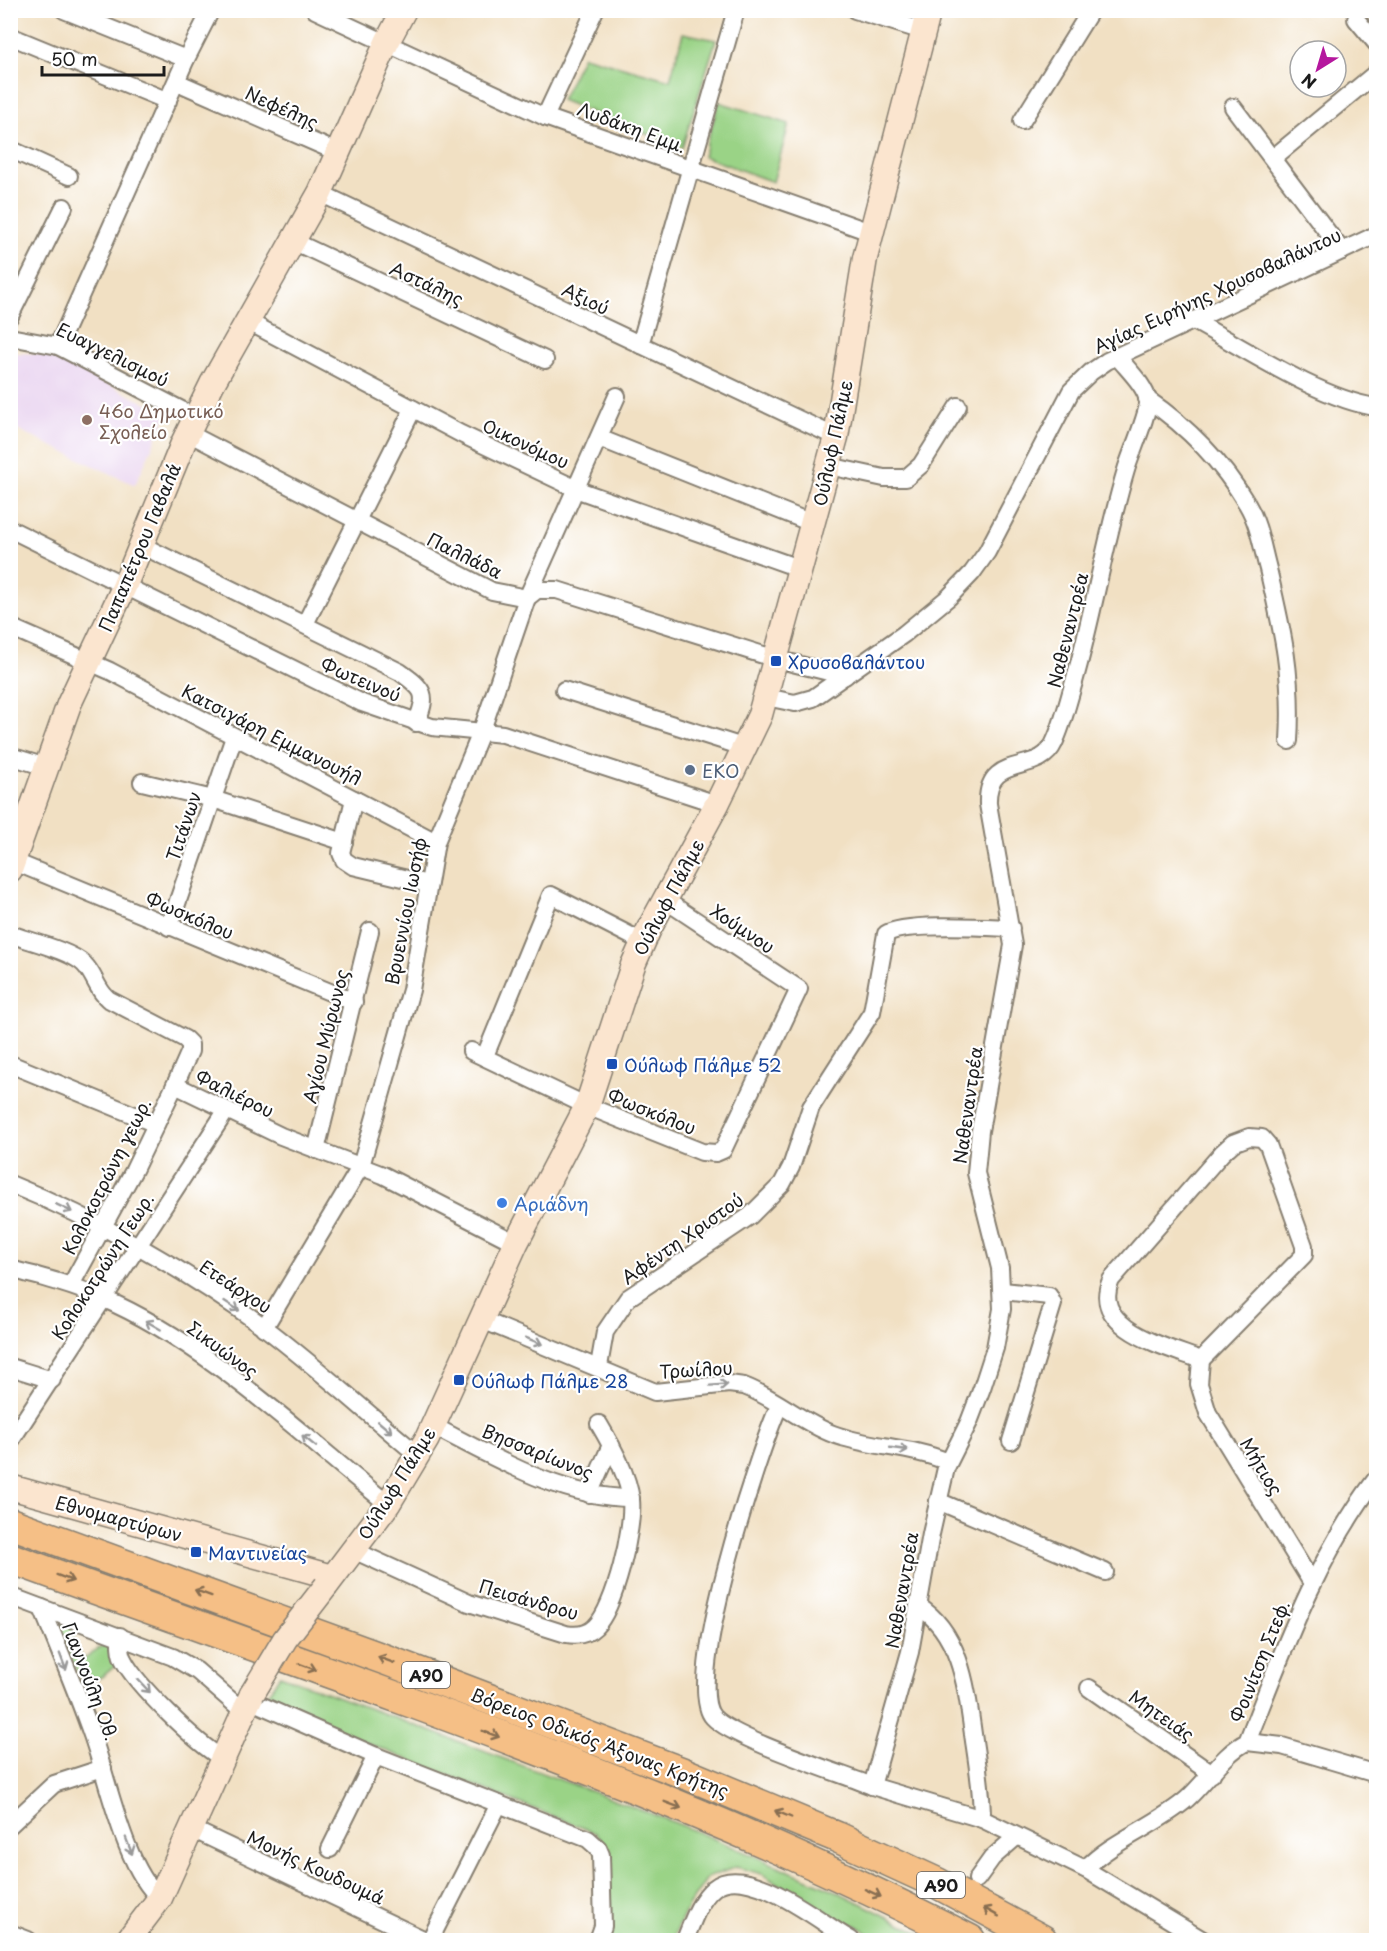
<svg xmlns="http://www.w3.org/2000/svg" width="1387" height="1951" font-family="'Playpen Sans',sans-serif">
<style>
.built{fill:#e8d2ef}
.green{fill:#9ad386;stroke:#5b7851;stroke-width:1.5}
.lines{fill:none;stroke-linecap:round;stroke-linejoin:round}
.street-casing{stroke:#867e70;stroke-width:20}
.secondary-casing{stroke:#867e70;stroke-width:27}
.highway-casing{stroke:#867e70;stroke-width:33}
.street{stroke:#fff;stroke-width:16}
.secondary{stroke:#fbe5cf;stroke-width:24}
.highway{stroke:#f5bf86;stroke-width:30}
.secondary-bridge-casing{stroke:#867e70;stroke-width:27;stroke-linecap:butt}
.secondary-bridge{stroke:#fbe5cf;stroke-width:24}
.oneway{stroke:#999}
.oneway2{stroke:#886e51}
.education-dot{fill:#8d6e63;stroke:#fff;stroke-width:2}
.transit-dot{fill:#1a4fb4;stroke:#fff;stroke-width:2}
.service-dot{fill:#5c6f8a;stroke:#fff;stroke-width:2}
.shop-dot{fill:#3f7fe0;stroke:#fff;stroke-width:2}
.labels{text-anchor:middle;dominant-baseline:central;stroke-width:4.5;stroke-linejoin:round;paint-order:stroke}
.shield{fill:#fff;stroke:#606060;stroke-width:1.5}
.shield-label{font-size:16px;font-weight:bold;fill:#1c1c1c}
.street-label{font-size:18px;fill:#1c1c1c;stroke:#fff}
.education-label{font-size:18px;fill:#785e54;stroke:#fff;text-anchor:start}
.transit-label{font-size:18px;fill:#164399;stroke:#fff;text-anchor:start}
.service-label{font-size:18px;fill:#4e5e75;stroke:#fff;text-anchor:start}
.shop-label{font-size:18px;fill:#366cbe;stroke:#fff;text-anchor:start}
</style>
<rect width="100%" height="100%" fill="#fff"/>
<filter id="ink" filterUnits="userSpaceOnUse"><feTurbulence type="fractalNoise" baseFrequency=".0167" numOctaves="2"/><feDisplacementMap in="SourceGraphic" scale="12" xChannelSelector="R" yChannelSelector="G"/><feConvolveMatrix kernelMatrix="1 2 1 2 8 2 1 2 1" color-interpolation-filters="sRGB"/></filter>
<filter id="wash" filterUnits="userSpaceOnUse"><feTurbulence type="fractalNoise" baseFrequency=".008" numOctaves="4" result="noise"/><feDisplacementMap in="SourceGraphic" scale="24" xChannelSelector="R" yChannelSelector="G"/><feGaussianBlur stdDeviation="1.35" result="paint"/><feColorMatrix in="noise" values="0 0 0 0 0 0 0 0 0 0 0 0 0 0 0 0 0 1.4 0 .05"/><feComposite in="paint" operator="in"/></filter>
<g filter="url(#wash)">
<rect width="100%" height="100%" fill="#f1e0c3"/>
<path class="built" d="M11,353L48,354L167,414L135,485L11,427Z"/>
<g class="green">
<path d="M683,33L716,40L682,148L561,100L583,56L670,80Z"/>
<path d="M719,102L789,124L773,182L703,156Z"/>
<path d="M60,1622L79,1627L71,1643L83,1659L105,1644L121,1661L103,1676L83,1685L57,1626Z"/>
<path d="M280,1675L681,1825L834,1890L934,1940H876L858,1926L834,1919L762,1874L736,1867L707,1878L688,1906L672,1940H605L601,1840L596,1833L384,1750L274,1703L265,1699Z"/>
</g>
</g>
<g filter="url(#ink)">
<g class="lines">
<g class="street-casing">
<g id="street">
<path d="M64,10L186,59"/>
<path d="M315,10L545,117L870,232"/>
<path d="M855,10L923,31"/>
<path d="M1356,19L1376,43"/>
<path d="M10,36L168,101"/>
<path d="M177,82L339,153"/>
<path d="M1233,107L1342,251"/>
<path d="M545,117L595,10"/>
<path d="M1022,121L1091,10"/>
<path d="M10,149L69,176"/>
<path d="M1273,158L1376,73"/>
<path d="M320,193L836,437"/>
<path d="M293,241L545,360"/>
<path d="M10,316L64,207"/>
<path d="M1192,320C1242,347 1322,400 1376,407"/>
<path d="M247,321L461,434L581,491L801,569"/>
<path d="M10,337L58,346L195,417"/>
<path d="M640,345L736,10"/>
<path d="M58,346L186,59L211,10"/>
<path d="M1117,356C1127,369 1145,385 1148,401C1149,412 1130,456 1126,470C1105,540 1094,612 1074,682C1068,702 1063,724 1054,743C1039,777 986,751 988,804L1013,945L980,1131L976,1173L1000,1268L1002,1309L995,1348L982,1388L969,1422L946,1468L931,1534L910,1652L872,1786L982,1819L1085,1869L1203,1940"/>
<path d="M1147,399C1188,427 1222,462 1247,504C1259,524 1262,547 1268,569C1283,633 1293,675 1289,741"/>
<path d="M188,433L492,591L527,598L537,590H557L776,659L845,676"/>
<path d="M599,438L814,524"/>
<path d="M829,466L884,478H906L921,465L958,406"/>
<path d="M10,529L362,703L432,727L503,734L717,804"/>
<path d="M141,545L400,672C424,689 429,694 416,723"/>
<path d="M305,624L413,409"/>
<path d="M10,627L110,671L436,842"/>
<path d="M564,690L746,748"/>
<path d="M766,697L795,703L813,698L904,634L949,597L972,573L987,552L1071,391L1091,372L1107,361L1376,235"/>
<path d="M10,756L46,767"/>
<path d="M142,782L213,799L344,842"/>
<path d="M354,799L341,853L344,860L353,866L428,884"/>
<path d="M10,860L354,1002"/>
<path d="M169,927L234,737"/>
<path d="M10,934C29,941 71,951 84,964C95,975 96,989 108,999L185,1039L190,1044V1051L175,1085L281,1136L383,1175L516,1243"/>
<path d="M471,1051L587,1106L702,1152L716,1153L723,1150L799,989L665,900"/>
<path d="M485,1056L551,895L643,942"/>
<path d="M10,1064L156,1124"/>
<path d="M1249,1137L1262,1138L1268,1145L1304,1246V1255L1201,1360C1168,1347 1089,1329 1111,1280L1222,1153L1233,1143Z"/>
<path d="M316,1150L370,931"/>
<path d="M10,1184C97,1219 189,1272 264,1327C317,1367 367,1413 418,1455"/>
<path d="M10,1269C41,1277 73,1285 102,1298C207,1343 299,1433 388,1504"/>
<path d="M71,1285L134,1170L175,1085"/>
<path d="M1003,1291L1049,1296L1053,1304L1011,1441"/>
<path d="M480,1319L655,1392L729,1384L744,1386C776,1398 801,1422 833,1434C870,1448 912,1446 948,1462"/>
<path d="M264,1328L361,1166L411,990L436,842L482,730L527,598L617,396"/>
<path d="M1201,1360L1199,1384L1208,1413L1312,1583"/>
<path d="M599,1366L605,1332L628,1298L750,1216L782,1184L791,1167L811,1107L872,1012L886,934C903,922 986,927 1011,928"/>
<path d="M10,1367L52,1380"/>
<path d="M779,1406C759,1450 682,1684 713,1717C733,1739 840,1773 872,1786"/>
<path d="M433,1426C494,1457 561,1498 631,1498"/>
<path d="M10,1442L226,1111"/>
<path d="M589,1494L611,1445"/>
<path d="M938,1501L1105,1572"/>
<path d="M353,1550L469,1603L566,1634C577,1636 587,1635 595,1627C615,1608 634,1527 631,1500C628,1475 612,1446 599,1424"/>
<path d="M10,1596L173,1657L197,1671L243,1711"/>
<path d="M918,1606C963,1634 967,1694 974,1741C978,1767 982,1792 982,1819"/>
<path d="M42,1608C59,1650 77,1692 92,1735C108,1780 125,1869 160,1898"/>
<path d="M120,1636C120,1643 119,1652 123,1659C135,1684 197,1744 222,1758"/>
<path d="M1089,1688L1212,1774"/>
<path d="M249,1700L376,1756L588,1839L598,1848L601,1855L603,1926L598,1940"/>
<path d="M1247,1742L1282,1746L1376,1774"/>
<path d="M10,1825L54,1784L103,1768"/>
<path d="M190,1828L425,1940"/>
<path d="M330,1849L376,1756"/>
<path d="M1085,1869C1113,1840 1156,1826 1187,1799C1205,1783 1226,1751 1247,1742C1283,1651 1316,1558 1376,1479"/>
<path d="M977,1879L992,1858L1016,1837"/>
<path d="M10,1933L28,1940"/>
<path d="M430,1940L499,1804"/>
<path d="M685,1940C692,1923 699,1900 714,1888C747,1861 821,1923 851,1940"/>
</g>
</g>
<g class="secondary-casing">
<g id="secondary">
<path d="M10,870L69,704L124,587L184,441L212,384L320,193L387,42L404,10"/>
<path d="M10,1487L332,1577"/>
<path d="M326,1586L388,1504L427,1439L516,1243L587,1106L633,965L649,929L717,804L760,715L836,437L865,258L929,10"/>
<path d="M128,1940L160,1898L252,1694"/>
</g>
</g>
<g class="highway-casing">
<g id="highway">
<path d="M10,1523L389,1661L686,1774L837,1837L937,1883L1042,1940"/>
<path d="M10,1558C332,1676 665,1782 970,1940"/>
</g>
</g>
<use href="#street" class="street"/>
<use href="#secondary" class="secondary"/>
<use href="#highway" class="highway"/>
<g class="secondary-bridge-casing">
<path id="secondary-bridge" d="M252,1694L285,1639L326,1586"/>
</g>
<use href="#secondary-bridge" class="secondary-bridge"/>
</g>
<defs><path id="oneway-shaft" d="M-6 0H5M1.5-3L5.5 0L1.5 3" fill="none" stroke-width="1.6" stroke-linecap="round" stroke-linejoin="round" transform="scale(1.5)"/></defs>
<g class="oneway">
<use href="#oneway-shaft" transform="translate(64 1208) rotate(26)"/>
<use href="#oneway-shaft" transform="translate(232 1306) rotate(33)"/>
<use href="#oneway-shaft" transform="translate(153 1325) rotate(-150)"/>
<use href="#oneway-shaft" transform="translate(534 1341) rotate(22)"/>
<use href="#oneway-shaft" transform="translate(719 1385) rotate(-4)"/>
<use href="#oneway-shaft" transform="translate(385 1427) rotate(40)"/>
<use href="#oneway-shaft" transform="translate(309 1441) rotate(-141)"/>
<use href="#oneway-shaft" transform="translate(899 1449) rotate(8)"/>
<use href="#oneway-shaft" transform="translate(63 1662) rotate(69)"/>
<use href="#oneway-shaft" transform="translate(144 1686) rotate(47)"/>
<use href="#oneway-shaft" transform="translate(129 1846) rotate(69)"/>
</g>
<g class="oneway2">
<use href="#oneway-shaft" transform="translate(65 1578) rotate(20)"/>
<use href="#oneway-shaft" transform="translate(203 1593) rotate(-160)"/>
<use href="#oneway-shaft" transform="translate(386 1660) rotate(-160)"/>
<use href="#oneway-shaft" transform="translate(308 1667) rotate(20)"/>
<use href="#oneway-shaft" transform="translate(491 1734) rotate(21)"/>
<use href="#oneway-shaft" transform="translate(673 1805) rotate(21)"/>
<use href="#oneway-shaft" transform="translate(783 1814) rotate(-157)"/>
<use href="#oneway-shaft" transform="translate(873 1893) rotate(25)"/>
<use href="#oneway-shaft" transform="translate(991 1912) rotate(-151)"/>
</g>
</g>
<circle class="education-dot" cx="87" cy="420" r="6"/>
<g class="transit-dot">
<rect x="770" y="655" width="12" height="12" rx="3"/>
<rect x="606" y="1058" width="12" height="12" rx="3"/>
<rect x="453" y="1374" width="12" height="12" rx="3"/>
<rect x="190" y="1546" width="12" height="12" rx="3"/>
</g>
<circle class="service-dot" cx="690" cy="770" r="6"/>
<circle class="shop-dot" cx="502" cy="1203" r="6"/>
<g class="labels">
<g class="shield">
<rect x="402" y="1662" width="48" height="26" rx="4.5"/>
<rect x="917" y="1872" width="48" height="26" rx="4.5"/>
</g>
<g class="shield-label">
<text x="426" y="1675">Α90</text>
<text x="941" y="1885">Α90</text>
</g>
<g class="street-label">
<text transform="translate(282 107) rotate(24)">Νεφέλης</text>
<text transform="translate(632 127) rotate(20)">Λυδάκη Εμμ.</text>
<text transform="translate(427 283) rotate(25)">Αστάλης</text>
<text transform="translate(1217 290) rotate(-25)">Αγίας Ειρήνης Χρυσοβαλάντου</text>
<text transform="translate(586 298) rotate(25)">Αξιού</text>
<text transform="translate(113 354) rotate(26)">Ευαγγελισμού</text>
<text transform="translate(526 443) rotate(25)">Οικονόμου</text>
<text transform="translate(832 443) rotate(-78)">Ούλωφ Πάλμε</text>
<text transform="translate(139 547) rotate(-67)">Παπαπέτρου Γαβαλά</text>
<text transform="translate(465 555) rotate(26)">Παλλάδα</text>
<text transform="translate(1067 630) rotate(-76)">Ναθεναντρέα</text>
<text transform="translate(361 679) rotate(23)">Φωτεινού</text>
<text transform="translate(272 734) rotate(27)">Κατσιγάρη Εμμανουήλ</text>
<text transform="translate(183 826) rotate(-71)">Τιτάνων</text>
<text transform="translate(668 897) rotate(-62)">Ούλωφ Πάλμε</text>
<text transform="translate(405 911) rotate(-79)">Βρυεννίου Ιωσήφ</text>
<text transform="translate(190 915) rotate(23)">Φωσκόλου</text>
<text transform="translate(743 928) rotate(34)">Χούμνου</text>
<text transform="translate(325 1036) rotate(-76)">Αγίου Μύρωνος</text>
<text transform="translate(235 1093) rotate(26)">Φαλιέρου</text>
<text transform="translate(967 1105) rotate(-82)">Ναθεναντρέα</text>
<text transform="translate(652 1111) rotate(22)">Φωσκόλου</text>
<text transform="translate(106 1176) rotate(-63)">Κολοκοτρώνη γεωρ.</text>
<text transform="translate(682 1238) rotate(-35)">Αφέντη Χριστού</text>
<text transform="translate(102 1266) rotate(-57)">Κολοκοτρώνη Γεωρ.</text>
<text transform="translate(236 1286) rotate(33)">Ετεάρχου</text>
<text transform="translate(223 1349) rotate(36)">Σικυώνος</text>
<text transform="translate(696 1369) rotate(-3)">Τρωίλου</text>
<text transform="translate(538 1451) rotate(22)">Βησσαρίωνος</text>
<text transform="translate(1262 1466) rotate(59)">Μήτιος</text>
<text transform="translate(396 1483) rotate(-58)">Ούλωφ Πάλμε</text>
<text transform="translate(119 1518) rotate(15)">Εθνομαρτύρων</text>
<text transform="translate(901 1590) rotate(-80)">Ναθεναντρέα</text>
<text transform="translate(529 1599) rotate(16)">Πεισάνδρου</text>
<text transform="translate(1259 1661) rotate(-68)">Φοινίτση Στεφ.</text>
<text transform="translate(91 1681) rotate(69)">Γιαννούλη Οθ.</text>
<text transform="translate(1162 1715) rotate(35)">Μητειάς</text>
<text transform="translate(600 1742) rotate(21)">Βόρειος Οδικός Άξονας Κρήτης</text>
<text transform="translate(316 1867) rotate(25)">Μονής Κουδουμά</text>
</g>
<g class="education-label">
<text x="99" y="410">46ο Δημοτικό<tspan x="99" dy="21">Σχολείο</tspan></text>
</g>
<g class="transit-label">
<text x="788" y="661">Χρυσοβαλάντου</text>
<text x="624" y="1064">Ούλωφ Πάλμε 52</text>
<text x="471" y="1380">Ούλωφ Πάλμε 28</text>
<text x="208" y="1552">Μαντινείας</text>
</g>
<g class="service-label">
<text x="702" y="770">EKO</text>
</g>
<g class="shop-label">
<text x="514" y="1203">Αριάδνη</text>
</g>
</g>
<rect width="1387" height="1951" fill="none" stroke="#fff" stroke-width="36"/>
<g transform="translate(1318 69) rotate(217)"><circle r="28" fill="#ffffff" stroke="#a4a4a4" stroke-width="1.5"/>
<path d="M0-4.5L10 22L0 15L-10 22Z" fill="#b5179e"/>
<text y="-9" font-size="16" font-weight="bold" text-anchor="middle" fill="#1c1c1c">N</text>
</g>
<path d="M42 66v9h122v-9" fill="none" stroke="#1c1c1c" stroke-width="3"/>
<text x="51" y="66" font-size="18" fill="#1c1c1c" stroke="#ffffff" stroke-width="4.5" paint-order="stroke">50 m</text>
</svg>
